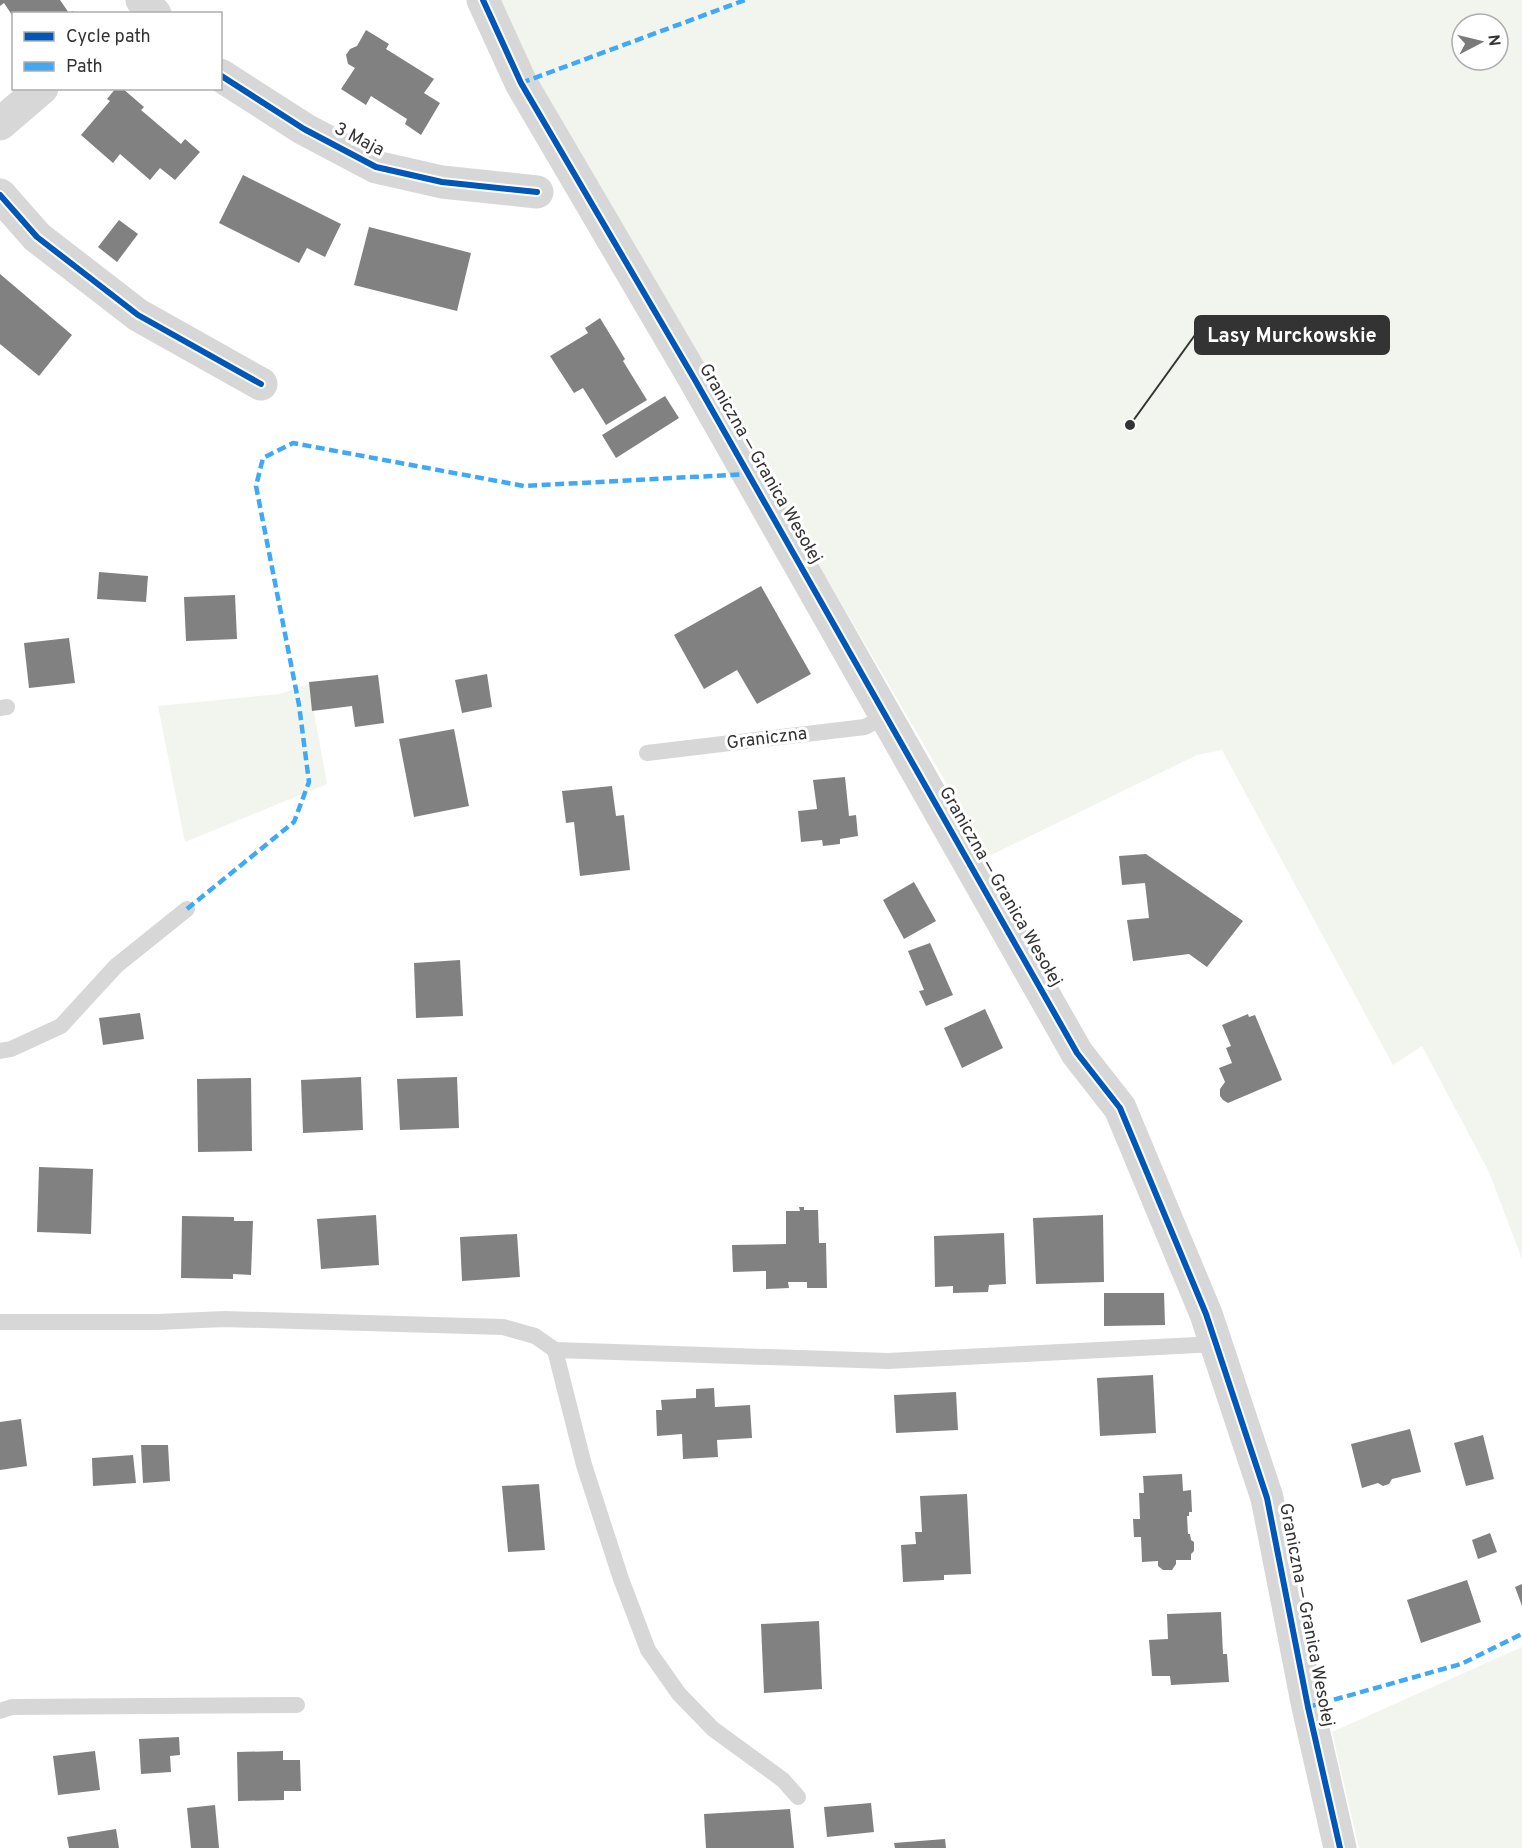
<svg xmlns="http://www.w3.org/2000/svg" width="1522" height="1848" font-family="Overpass,sans-serif">
<style>
.green{fill:#f1f5ed;fill-rule:evenodd}
.building{fill:#818181}
.lines{fill:none;stroke-linecap:round;stroke-linejoin:round}
.service{stroke:#d7d7d7;stroke-width:16}
.minor{stroke:#d7d7d7;stroke-width:33}
.quiet{stroke:#3fa9f5;stroke-width:4.5;stroke-dasharray:9 4.5;stroke-linecap:butt}
.cycleway-casing{stroke:#fff;stroke-width:10}
.cycleway{stroke:#0057b8;stroke-width:6}
.labels{text-anchor:middle;dominant-baseline:central;stroke-width:6;stroke-linejoin:round;paint-order:stroke}
.street-label{font-size:18px;fill:#333;stroke:#fff}
.leader{fill:none;stroke:#333;stroke-width:2}
.callout-dot{fill:#333;stroke:#fff;stroke-width:2}
.callout{fill:#333;stroke:#333;stroke-width:2}
.callout-label{font-size:20px;text-anchor:middle;font-weight:bold;fill:#fff}
</style>
<rect width="100%" height="100%" fill="#fff"/>
<g class="green">
<path d="M498,0H1522V1259L1489,1172L1422,1046L1393,1065L1222,750L1197,755L989,856L547,100ZM1462,24H1498V60H1462Z"/>
<path d="M309,684L327,784L185,842L158,706L280,694Z"/>
<path d="M1522,1647V1848H1359L1332,1732Z"/>
</g>
<g class="building">
<path d="M0,0H60L69,13L73,11L75,14H14V18L4,3L0,6Z"/>
<path d="M366,30L389,44L386,49L434,79L424,93L440,103L421,135L405,124L407,119L371,96L366,105L341,89L355,68L348,64L346,55L350,49L357,46Z"/>
<path d="M116,88H122L144,107L141,110L181,144L185,139L200,152L175,180L160,168L150,180L120,154L113,163L81,135L110,101L107,99Z"/>
<path d="M243,175L341,224L325,257L307,248L299,263L219,223Z"/>
<path d="M119,220L138,234L117,262L98,247Z"/>
<path d="M369,227L471,253L457,311L354,285Z"/>
<path d="M0,274L72,335L39,376L0,344Z"/>
<path d="M600,318L625,359L623,361L647,400L606,425L583,388L574,393L550,356L588,333L585,328Z"/>
<path d="M665,396L679,418L616,458L602,435Z"/>
<path d="M99,572L148,576L146,602L97,599Z"/>
<path d="M761,586L811,674L757,704L737,670L704,689L674,635Z"/>
<path d="M235,595L237,639L186,641L184,597Z"/>
<path d="M69,638L75,683L29,688L24,643Z"/>
<path d="M487,674L492,707L462,713L455,680Z"/>
<path d="M378,675L384,723L355,727L352,706L312,711L309,682Z"/>
<path d="M454,729L469,806L414,817L399,739Z"/>
<path d="M845,777L849,816L856,815L858,836L840,839V844L823,846L822,840L801,842L798,811L817,809L813,780Z"/>
<path d="M612,786L616,816L624,815L630,870L580,876L574,822L566,823L562,791Z"/>
<path d="M1146,854L1243,921L1207,967L1189,954L1133,961L1127,920L1149,918L1145,883L1122,885L1119,856Z"/>
<path d="M914,882L936,921L904,939L883,900Z"/>
<path d="M930,943L953,995L926,1006L919,991L924,990L908,951Z"/>
<path d="M460,960L463,1016L416,1018L414,963Z"/>
<path d="M985,1009L1003,1048L962,1068L944,1028Z"/>
<path d="M140,1013L144,1039L103,1045L99,1018Z"/>
<path d="M1248,1014L1249,1017L1255,1015L1282,1080L1228,1103L1223,1100L1220,1096V1089L1225,1082L1219,1068L1232,1063L1226,1048L1231,1046L1222,1025Z"/>
<path d="M361,1077L363,1130L303,1133L301,1080Z"/>
<path d="M457,1077L459,1128L400,1130L397,1079Z"/>
<path d="M251,1078L252,1151L198,1152L197,1079Z"/>
<path d="M39,1167L93,1169L91,1234L37,1232Z"/>
<path d="M799,1207H804V1210H818L819,1243H826L827,1288H807V1282H788L789,1288L766,1289V1271L733,1272L732,1245L786,1244V1211H800Z"/>
<path d="M376,1215L379,1265L321,1269L317,1219Z"/>
<path d="M1103,1215L1104,1282L1036,1284L1033,1218Z"/>
<path d="M182,1216L234,1217V1221H253L251,1275L233,1274V1279L181,1278Z"/>
<path d="M1004,1233L1006,1284L989,1285L988,1292L953,1293V1286L935,1287L934,1236Z"/>
<path d="M517,1234L520,1277L462,1281L460,1237Z"/>
<path d="M1104,1293H1164L1165,1325L1104,1326Z"/>
<path d="M1153,1375L1156,1433L1100,1436L1097,1378Z"/>
<path d="M714,1388L715,1407L750,1405L752,1438L717,1440L718,1457L683,1459L682,1434L657,1436L656,1410H662L661,1400L696,1398V1389Z"/>
<path d="M956,1392L958,1430L896,1433L894,1395Z"/>
<path d="M21,1419L27,1466L0,1470V1422Z"/>
<path d="M1410,1429L1421,1472L1392,1479L1389,1484L1383,1486L1378,1483L1362,1488L1351,1444Z"/>
<path d="M1483,1435L1494,1479L1466,1486L1454,1443Z"/>
<path d="M141,1445H168L170,1481L143,1483Z"/>
<path d="M133,1455L136,1483L93,1486L92,1458Z"/>
<path d="M1182,1474L1183,1491L1191,1490L1192,1512H1189V1516H1187L1188,1534H1190L1191,1540L1194,1542V1551L1191,1554V1560H1176V1564L1172,1570H1163L1158,1566V1561L1142,1562L1141,1537H1134L1133,1519H1140L1139,1493H1144L1143,1476Z"/>
<path d="M539,1484L545,1550L508,1552L502,1486Z"/>
<path d="M967,1494L971,1574L944,1575V1580L903,1582L901,1545L916,1544L915,1532H922L920,1496Z"/>
<path d="M1490,1533L1497,1552L1478,1559L1472,1540Z"/>
<path d="M1467,1580L1481,1622L1421,1643L1407,1600Z"/>
<path d="M1522,1584V1606L1515,1587Z"/>
<path d="M1221,1612L1223,1654H1227L1229,1682L1171,1685L1170,1676H1152L1149,1640L1168,1639L1167,1614Z"/>
<path d="M819,1621L822,1689L764,1693L761,1624Z"/>
<path d="M179,1737L180,1755L170,1756L171,1772L141,1774L139,1739Z"/>
<path d="M95,1751L100,1790L58,1795L53,1756Z"/>
<path d="M283,1751V1760H300L301,1791H284V1800L238,1801L237,1752Z"/>
<path d="M871,1803L874,1832L827,1837L824,1807Z"/>
<path d="M215,1805L219,1848H191L187,1808Z"/>
<path d="M790,1809L794,1848H706L704,1814Z"/>
<path d="M116,1829L119,1848H69L67,1837Z"/>
<path d="M945,1839L946,1848H895L894,1843Z"/>
</g>
<g class="lines">
<g class="service">
<path d="M0,708L7,707"/>
<path d="M647,753L865,727L885,716"/>
<path d="M0,1051L11,1049L61,1026L116,966L187,909"/>
<path d="M0,1322H157L225,1319L503,1327L535,1336L555,1350L584,1465L621,1579L648,1650L679,1694L713,1729L783,1780L798,1797"/>
<path d="M555,1350L888,1361L1216,1344"/>
<path d="M0,1711L12,1707L297,1705"/>
</g>
<g class="minor">
<path d="M142,0L155,14"/>
<path d="M483,0L521,83L695,380L1077,1053L1120,1108L1206,1314L1216,1344L1267,1498L1308,1707L1340,1848"/>
<path d="M220,75L304,129L376,167L442,182L537,192"/>
<path d="M0,124L42,88"/>
<path d="M0,195L37,237L138,315L261,384"/>
</g>
<g class="quiet">
<path d="M521,83L745,0"/>
<path d="M187,909L294,822L309,782L299,705L256,486L263,458L293,443L524,486L748,474"/>
<path d="M1308,1707L1461,1664L1522,1634"/>
</g>
<g class="cycleway-casing">
<g id="cycleway">
<path d="M483,0L521,83L695,380L1077,1053L1120,1108L1206,1314L1216,1344L1267,1498L1308,1707L1340,1848"/>
<path d="M220,75L304,129L376,167L442,182L537,192"/>
<path d="M0,195L37,237L138,315L261,384"/>
</g>
</g>
<use href="#cycleway" class="cycleway"/>
</g>
<g class="labels">
<g class="street-label">
<text transform="translate(359 140) rotate(27)">3 Maja</text>
<text transform="translate(760 464) rotate(60)">Graniczna — Granica Wesołej</text>
<text transform="translate(767 739) rotate(-7)">Graniczna</text>
<text transform="translate(1000 887) rotate(60)">Graniczna — Granica Wesołej</text>
<text transform="translate(1306 1615) rotate(79)">Graniczna — Granica Wesołej</text>
</g>
</g>
<path class="leader" d="M1130 425L1195 335"/>
<circle class="callout-dot" cx="1130" cy="425" r="6"/>
<rect class="callout" x="1195" y="316" width="194" height="38" rx="6"/>
<g class="callout-label">
<text x="1292" y="342">Lasy Murckowskie</text>
</g>
<rect x="12" y="12" width="210" height="78" fill="#ffffff" stroke="#adadad" stroke-width="1.5"/>
<rect x="24" y="32" width="30" height="9" fill="#0057b8" stroke="#adadad" stroke-width="1.5"/>
<text x="66" y="42" font-size="18" fill="#333333">Cycle path</text>
<rect x="24" y="62" width="30" height="9" fill="#3fa9f5" stroke="#adadad" stroke-width="1.5"/>
<text x="66" y="72" font-size="18" fill="#333333">Path</text>
<g transform="translate(1480 42) rotate(83)"><circle r="28" fill="#ffffff" stroke="#adadad" stroke-width="1.5"/>
<path d="M0-4.5L10 22L0 15L-10 22Z" fill="#7a7a7a"/>
<text y="-9" font-size="16" font-weight="bold" text-anchor="middle" fill="#333333">N</text>
</g>
</svg>
